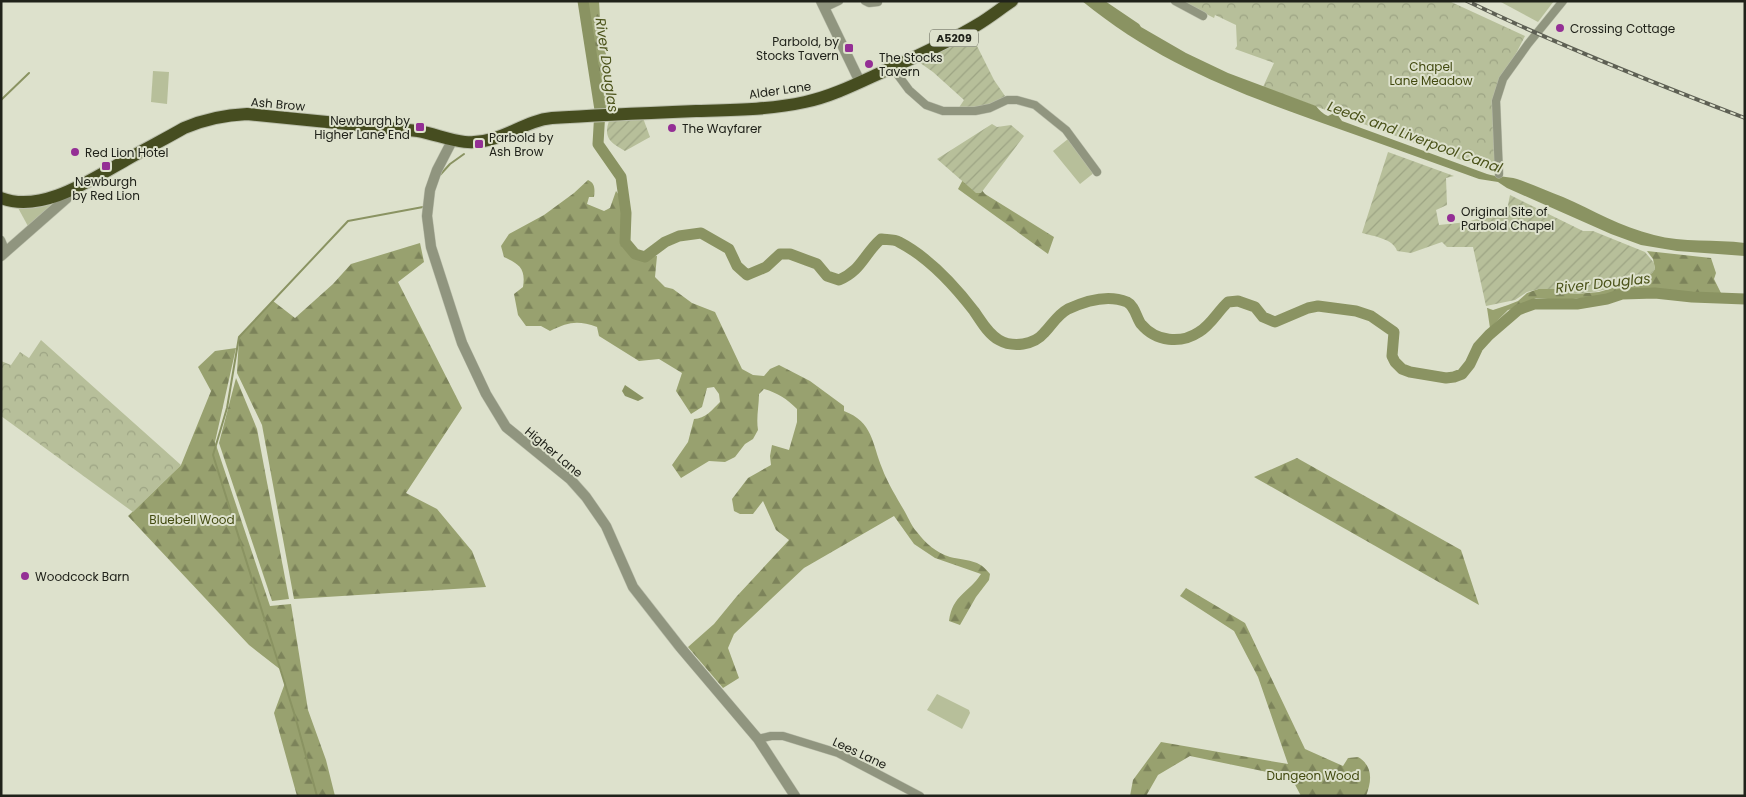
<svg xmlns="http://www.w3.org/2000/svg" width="1746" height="797" font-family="Poppins,sans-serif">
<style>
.grass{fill:#b7bf9a}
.forest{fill:url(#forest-firs)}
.park{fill:url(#park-crowns)}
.garden{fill:url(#garden-furrows)}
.water{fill:#8a9362}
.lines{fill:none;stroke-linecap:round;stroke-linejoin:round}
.stream{stroke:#8a9362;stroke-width:2}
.river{stroke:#8a9362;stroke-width:11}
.minor-casing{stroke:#bbbfac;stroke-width:9}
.tertiary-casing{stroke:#bbbfac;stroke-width:11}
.trunk-casing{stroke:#bbbfac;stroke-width:14}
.minor{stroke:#90957f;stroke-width:8}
.tertiary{stroke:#90957f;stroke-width:10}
.trunk{stroke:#464d20;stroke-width:12}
.rail-casing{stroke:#5e6054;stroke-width:4}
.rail{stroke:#dde1cc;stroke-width:2;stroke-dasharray:5.5;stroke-linecap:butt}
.poi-dot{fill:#942f95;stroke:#dde1cc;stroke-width:2}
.labels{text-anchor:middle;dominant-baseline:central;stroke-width:4;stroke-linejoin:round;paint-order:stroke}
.shield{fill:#dde1cc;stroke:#595b4f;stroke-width:1}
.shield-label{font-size:11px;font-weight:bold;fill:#20221a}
.poi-label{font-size:12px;fill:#20221a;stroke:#dde1cc;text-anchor:start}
.park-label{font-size:12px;fill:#424a10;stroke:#dde1cc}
.street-label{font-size:12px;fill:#20221a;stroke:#dde1cc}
.water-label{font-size:14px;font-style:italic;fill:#4a5219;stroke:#dde1cc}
</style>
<defs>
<pattern id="forest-firs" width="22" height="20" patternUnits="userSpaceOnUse" patternTransform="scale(1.25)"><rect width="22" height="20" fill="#98a16f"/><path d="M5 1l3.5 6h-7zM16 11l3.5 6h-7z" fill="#7c835a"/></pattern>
<pattern id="park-crowns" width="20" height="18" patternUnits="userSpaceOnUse" patternTransform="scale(1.25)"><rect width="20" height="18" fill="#b7bf9a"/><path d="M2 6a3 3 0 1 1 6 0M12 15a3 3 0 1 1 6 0" fill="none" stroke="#9da484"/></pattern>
<pattern id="garden-furrows" width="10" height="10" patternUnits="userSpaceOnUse" patternTransform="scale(1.25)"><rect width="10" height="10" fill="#b7bf9a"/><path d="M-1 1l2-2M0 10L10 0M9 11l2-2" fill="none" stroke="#9da484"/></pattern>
</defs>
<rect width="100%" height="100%" fill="#dde1cc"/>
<g class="grass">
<path d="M1499,1H1554L1538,22Z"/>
<path d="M153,71L169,72L167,104L151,102Z"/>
<path d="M1068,139L1095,172L1080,184L1053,151Z"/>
<path d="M59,199L29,228L17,206Z"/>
<path d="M937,694L969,710L970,713L962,729L927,710Z"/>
</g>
<g class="forest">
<path d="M583,1H599L600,19L605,42L608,88L612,100L619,115L600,110Z"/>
<path d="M967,172L985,194L1054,237L1048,254L958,189Z"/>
<path d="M588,180C595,183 595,189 594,197H589L587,204L604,211L610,208L616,191C631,208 608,247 636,256C642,258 650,256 657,256L655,277L665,287L673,289L692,303L715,312L742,369L753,375L764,376L770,369L779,365L810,381L844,406V411C873,422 872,443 882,468C888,484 897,498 905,512C909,519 912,527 917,532C925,543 937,553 950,557C967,561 979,559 990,574L989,580L976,597L960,625L949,621C953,594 968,594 981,574L935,558L914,544L894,516L804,568L734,634L728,648L739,678L723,688L688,647L714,624L737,596L789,540L776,530L763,501L753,514H740L734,511L732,499L748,478L771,465L770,456L772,445L789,450L797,422V409C787,399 778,393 764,389L759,394C759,406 756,418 758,430L753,439L745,444L735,457L725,462L709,461L681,478L672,465L688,442L694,419C705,419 713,409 720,402L719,394L714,387L707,388L702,407L691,414L676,391L682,373L659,359L639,361L599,336L597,327C577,320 569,322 550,331L541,326H526L518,315L514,294L523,287C526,268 519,264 504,257L501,246L509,234L544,215L574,193Z"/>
<path d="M420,243L424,262L398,282L462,408L406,493L437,509L472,551L486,587L294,599L262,425L237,373L239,337L273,301L295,318L333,284L351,264Z"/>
<path d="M1647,251L1711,258L1716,273L1714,279L1721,293H1689L1636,289H1624L1611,295L1554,301L1548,299L1536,298L1517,308L1508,310L1490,328L1487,308L1493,310L1508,305L1518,301L1527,293L1538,289H1555L1575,294L1599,292L1619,286L1625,283H1638L1652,273L1655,269L1653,259Z"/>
<path d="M236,348L215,442L270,606L291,604L308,710L326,760L335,796H297L274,713L285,683L281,670L249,645L128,516L181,465L211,391L198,367L215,351Z"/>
<path d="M236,378L257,429L289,599L272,601L219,443Z"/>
<path d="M1297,458L1461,550L1479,605L1254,477Z"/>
<path d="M1186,588L1245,623L1305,749L1343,766L1348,758L1358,757C1373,766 1372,780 1366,796H1301L1291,777L1190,756L1158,775L1146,796H1130L1133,780L1161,742L1288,764L1258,677L1234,631L1180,596Z"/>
</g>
<g class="park">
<path d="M1181,1H1449L1525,36L1503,79L1496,101L1499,174L1263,87L1274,63L1235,49L1237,46L1236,25L1215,15L1214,18Z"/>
<path d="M41,340L181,465L133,512L1,416V361L11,365L20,352L29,358Z"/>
</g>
<g class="garden">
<path d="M971,34L994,80L1005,96C997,109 972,109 958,109L964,100L933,72L916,60Z"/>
<path d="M643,118L650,137L625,151C611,143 603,138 609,121Z"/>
<path d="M992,124L997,127L1011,125L1024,136L981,193H976L937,159Z"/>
<path d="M1388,152L1454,176L1446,178L1447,205L1436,210L1439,225L1467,222L1507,210L1510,195L1583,231H1593L1645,252L1654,263L1655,269L1652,273L1638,282L1625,283L1619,286L1599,291L1575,294L1555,289H1539L1527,292L1515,300L1486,306L1473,247H1447L1442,242L1411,253L1397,251C1394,239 1373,236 1362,233Z"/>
</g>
<g class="water">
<path d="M1082,1H1105L1139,24L1141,27L1186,53L1228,73L1316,106C1320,111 1322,113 1328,116L1334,113L1337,114L1342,121L1487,174C1497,177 1507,176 1517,179C1532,184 1548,191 1563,197C1593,210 1621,227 1654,235C1683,243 1715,239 1745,243V256L1677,251L1641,245L1611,234L1507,188L1498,182L1479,179C1428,161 1377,142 1325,124C1235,92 1158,63 1082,1Z"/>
<path d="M625,385L644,398L638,401L625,396L622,391Z"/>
</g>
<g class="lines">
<g class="stream">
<path d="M1,100L29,73"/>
<path d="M440,175L450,164L464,154"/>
<path d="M317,796L295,716L213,455L227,408L239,337L348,221L423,207"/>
</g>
<path class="river" d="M583,1L600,110L598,144L621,177L626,213L625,242L635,254L645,257L665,242L679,236L701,233L729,249L737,266L747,275L766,267L780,254H790L817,264L827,276L839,280C862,270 863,255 881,239C886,240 894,239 899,242C928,257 954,285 974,311C981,321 988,334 999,340C1013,348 1034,345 1044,333C1052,325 1057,315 1068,309C1085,301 1108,294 1127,302C1135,306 1136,317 1141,324C1156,342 1181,344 1199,332C1211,325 1218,311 1228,302L1238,301L1255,307L1263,317L1275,322L1308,308L1318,306L1356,311L1371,316L1394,332L1392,356L1395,362L1402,369L1410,372L1446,378L1454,377L1462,374L1470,364L1478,347L1489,335L1518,310L1534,304H1577L1607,299L1622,294L1655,293L1692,297L1745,299"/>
<g class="minor-casing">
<g id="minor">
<path d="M865,1L869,3L878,2"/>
<path d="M1175,1L1203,16"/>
<path d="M824,8L839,1"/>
<path d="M892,67L909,90L926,105L943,111H975L990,108L1007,100H1017L1035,105L1066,130L1097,172"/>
<path d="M1499,174L1496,101L1503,79L1528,44L1563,1"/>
<path d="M1,240L6,252"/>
<path d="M758,739L771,736H783L838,753L920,796"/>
</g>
</g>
<g class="tertiary-casing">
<g id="tertiary">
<path d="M821,1L860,82"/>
<path d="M452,141L437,170L430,190L427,216L431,247L462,343L486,394L506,427L570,479L586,497L606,526L633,587L680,647L758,739L795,796"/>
<path d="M1,256L67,198L68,192"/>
</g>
</g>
<g class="trunk-casing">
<path id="trunk" d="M1,198C42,214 92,179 126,160C145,149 165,139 184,128C205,119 224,115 247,114L418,131C445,136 464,148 492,139C513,133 530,120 552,118C600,115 648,113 696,111C732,110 769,110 805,102C834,96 862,81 889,69C919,55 949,42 977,25C989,18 1000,9 1012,1"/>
</g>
<use href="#minor" class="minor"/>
<use href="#tertiary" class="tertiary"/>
<use href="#trunk" class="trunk"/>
<g class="rail-casing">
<path id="rail" d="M1467,1C1558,45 1651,82 1745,118"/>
</g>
<use href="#rail" class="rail"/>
</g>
<g class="poi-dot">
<circle cx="1560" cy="28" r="5"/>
<rect x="844" y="43" width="10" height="10" rx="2.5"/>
<circle cx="869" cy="64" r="5"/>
<rect x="415" y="122" width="10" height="10" rx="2.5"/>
<circle cx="672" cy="128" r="5"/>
<rect x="474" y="139" width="10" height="10" rx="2.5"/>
<circle cx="75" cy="152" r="5"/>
<rect x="101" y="161" width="10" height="10" rx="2.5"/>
<circle cx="1451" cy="218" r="5"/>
<circle cx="25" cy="576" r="5"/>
</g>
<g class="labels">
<rect class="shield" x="930" y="29.5" width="48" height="17" rx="4"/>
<g class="shield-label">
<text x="954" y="38">A5209</text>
</g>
<g class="poi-label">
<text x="1570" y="28">Crossing Cottage</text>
<text x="839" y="41" text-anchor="end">Parbold, by<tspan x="839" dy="14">Stocks Tavern</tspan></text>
<text x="879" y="57">The Stocks<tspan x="879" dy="14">Tavern</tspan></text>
<text x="410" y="120" text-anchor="end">Newburgh by<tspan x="410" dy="14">Higher Lane End</tspan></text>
<text x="682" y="128">The Wayfarer</text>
<text x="489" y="137">Parbold by<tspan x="489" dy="14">Ash Brow</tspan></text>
<text x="85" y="152">Red Lion Hotel</text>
<text x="106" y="181" text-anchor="middle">Newburgh<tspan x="106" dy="14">by Red Lion</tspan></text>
<text x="1461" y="211">Original Site of<tspan x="1461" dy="14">Parbold Chapel</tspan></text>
<text x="35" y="576">Woodcock Barn</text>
</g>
<g class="park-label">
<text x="1431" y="66">Chapel<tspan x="1431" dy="14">Lane Meadow</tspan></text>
<text x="192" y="519">Bluebell Wood</text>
<text x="1313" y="775">Dungeon Wood</text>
</g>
<g class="street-label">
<text transform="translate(780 90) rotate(-8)">Alder Lane</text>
<text transform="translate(278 104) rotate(5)">Ash Brow</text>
<text transform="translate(554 452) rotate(40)">Higher Lane</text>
<text transform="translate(860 753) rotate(25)">Lees Lane</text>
</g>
<g class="water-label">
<text transform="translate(607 65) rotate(82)">River Douglas</text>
<text transform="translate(1415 137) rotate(20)">Leeds and Liverpool Canal</text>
<text transform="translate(1603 283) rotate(-6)">River Douglas</text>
</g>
</g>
<rect width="1746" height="797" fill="none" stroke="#20221a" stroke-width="5"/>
</svg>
